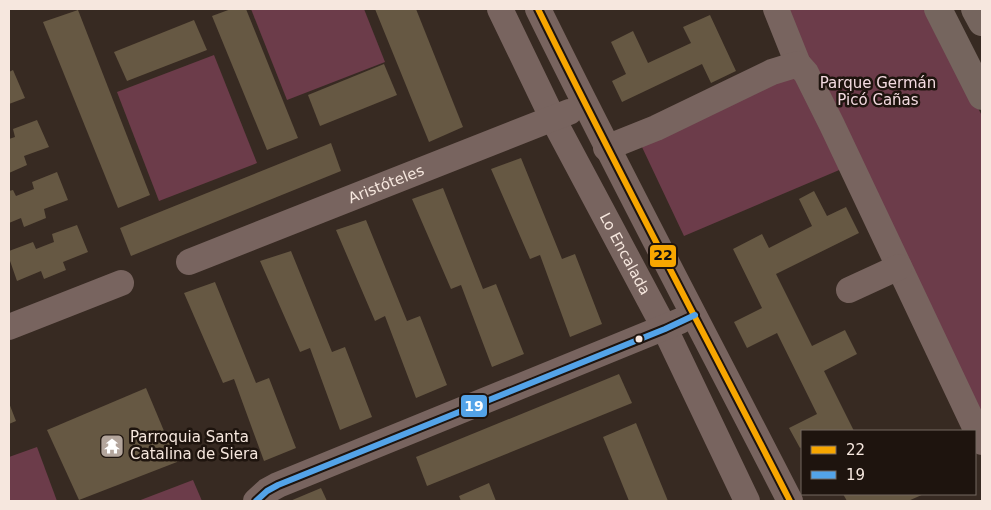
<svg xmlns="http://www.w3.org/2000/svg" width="991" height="510" font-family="'DejaVu Sans',sans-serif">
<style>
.green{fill:#6c3c4a}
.building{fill:#665843}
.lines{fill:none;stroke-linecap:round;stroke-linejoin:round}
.minor{stroke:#78645f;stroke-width:26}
.major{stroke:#75655e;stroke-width:28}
.bus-1-casing{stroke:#1e140e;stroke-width:10}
.bus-2-casing{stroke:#1e140e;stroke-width:10}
.bus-1{stroke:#f7a600;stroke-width:6}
.bus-2{stroke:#53a3e8;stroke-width:6}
.bus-dot{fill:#f6e7de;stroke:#1e140e;stroke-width:2}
.labels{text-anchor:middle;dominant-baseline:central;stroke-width:5;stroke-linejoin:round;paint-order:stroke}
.park-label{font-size:15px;fill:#f3dae0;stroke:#1e140e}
.street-label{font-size:15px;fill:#f6e7de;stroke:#1e140e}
.poi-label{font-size:15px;fill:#f6e7de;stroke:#1e140e;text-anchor:start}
.line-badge{stroke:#1e140e;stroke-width:2}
.badge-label{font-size:14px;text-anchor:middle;font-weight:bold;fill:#fff}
.pale-badge-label{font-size:14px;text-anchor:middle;font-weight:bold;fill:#111}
</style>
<rect width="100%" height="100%" fill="#372a22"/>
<g class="green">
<path d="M251,9H364L385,62L287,100Z"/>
<path d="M781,9H929L982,116V439L844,168L684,236L633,128L801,52Z"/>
<path d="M214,55L257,163L159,201L117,92Z"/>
<path d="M37,447L57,501H9V457Z"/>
<path d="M193,480L202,501H138Z"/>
</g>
<g class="building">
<path d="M231,9H246L298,138L267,150L212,16Z"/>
<path d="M375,9H416L463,127L429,142Z"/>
<path d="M78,10L150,195L118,208L43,22Z"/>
<path d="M710,15L736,71L711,83L702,64L622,102L612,81L626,74L611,42L633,31L648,63L691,43L683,27Z"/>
<path d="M194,20L207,50L127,81L114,52Z"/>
<path d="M384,64L397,95L320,126L308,95Z"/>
<path d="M13,70L25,98L9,104V72Z"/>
<path d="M37,120L49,147L24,156L27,165L9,173V139L15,137L13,129Z"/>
<path d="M331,143L341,171L131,256L120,228Z"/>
<path d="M521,158L562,259L575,254L602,324L570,337L540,255L530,259L491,169Z"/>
<path d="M57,172L68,200L44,209L46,218L24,227L21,218L9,223V191L13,190L16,196L34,189L32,182Z"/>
<path d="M443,188L483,289L496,284L524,354L492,367L461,285L451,289L412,199Z"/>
<path d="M814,191L827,216L846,207L859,233L776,274L812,346L845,330L857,354L824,371L854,431H802V447L800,448L789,428L817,414L777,333L747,348L734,322L762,308L733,249L762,234L769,248L812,226L799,199Z"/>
<path d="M366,220L407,321L420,316L447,385L416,398L385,316L375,321L336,230Z"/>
<path d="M77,225L88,252L63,262L66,270L44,279L41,271L17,281L9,258V251L33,242L36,249L54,242L52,234Z"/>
<path d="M291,251L332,352L345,347L372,417L340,430L310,348L300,352L260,261Z"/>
<path d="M215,282L256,383L269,378L296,448L264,461L234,379L223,383L184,293Z"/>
<path d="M619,374L632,403L427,486L416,457Z"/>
<path d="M146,388L177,462L79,500L47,430Z"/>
<path d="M9,403L16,421L9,424Z"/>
<path d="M636,423L668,501H629L603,437Z"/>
<path d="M489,483L496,501H461L459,496Z"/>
<path d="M321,488L327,501H290Z"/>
<path d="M843,494H924L908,501H847Z"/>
</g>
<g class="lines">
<g class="minor">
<path id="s1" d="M500,9L553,119L665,329L747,501"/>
<path d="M538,9C619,174 706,337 790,501"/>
<path d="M776,9L798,64"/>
<path d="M606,148L656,128L772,72L798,64L806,73L832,125L982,442"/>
<path id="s2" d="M189,262L569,112"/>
<path d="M849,290L899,267"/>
<path d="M9,327L121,283"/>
<path d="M256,501L267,491L278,485L680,321"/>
</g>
<g class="major">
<path d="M938,9L982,96"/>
<path d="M975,9L982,22"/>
</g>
<g class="bus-1-casing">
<path id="bus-1" d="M538,9C619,174 706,337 790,501"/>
</g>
<g class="bus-2-casing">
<path id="bus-2" d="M256,501L267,491L278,485L665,329L695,315"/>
</g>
<use href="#bus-1" class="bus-1"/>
<use href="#bus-2" class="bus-2"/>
</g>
<defs>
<g id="temple-square" transform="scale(1.25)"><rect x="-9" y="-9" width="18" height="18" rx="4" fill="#b3a59c" stroke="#1e140e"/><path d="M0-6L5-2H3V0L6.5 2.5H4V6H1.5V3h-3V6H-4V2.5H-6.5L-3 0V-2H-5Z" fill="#fff"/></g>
</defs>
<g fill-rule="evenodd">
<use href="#temple-square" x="112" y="446"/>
</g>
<circle class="bus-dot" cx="639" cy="339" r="4.5"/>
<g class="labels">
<g class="park-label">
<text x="878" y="83">Parque Germán<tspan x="878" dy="17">Picó Cañas</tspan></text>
</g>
<g class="street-label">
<text stroke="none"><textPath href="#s2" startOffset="212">Aristóteles</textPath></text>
<text stroke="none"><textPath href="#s1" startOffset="275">Lo Encalada</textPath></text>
</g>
<g class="poi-label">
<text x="130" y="437">Parroquia Santa<tspan x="130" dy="17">Catalina de Siera</tspan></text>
</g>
</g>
<g class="line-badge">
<rect x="649" y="244" width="28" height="24" rx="5" fill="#f7a600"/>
<rect x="460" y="394" width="28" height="24" rx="5" fill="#53a3e8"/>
</g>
<g class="badge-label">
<text x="474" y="411">19</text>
</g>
<g class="pale-badge-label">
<text x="663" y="260">22</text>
</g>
<rect width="991" height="510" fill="none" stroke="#f6e7de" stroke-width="20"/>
<rect x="801" y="430" width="175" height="65" fill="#1e140e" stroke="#746861"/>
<rect x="811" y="446" width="25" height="8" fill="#f7a600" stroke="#746861"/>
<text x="846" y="455" font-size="15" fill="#f6e7de">22</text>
<rect x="811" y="471" width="25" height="8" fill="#53a3e8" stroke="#746861"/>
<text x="846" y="480" font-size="15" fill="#f6e7de">19</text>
</svg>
